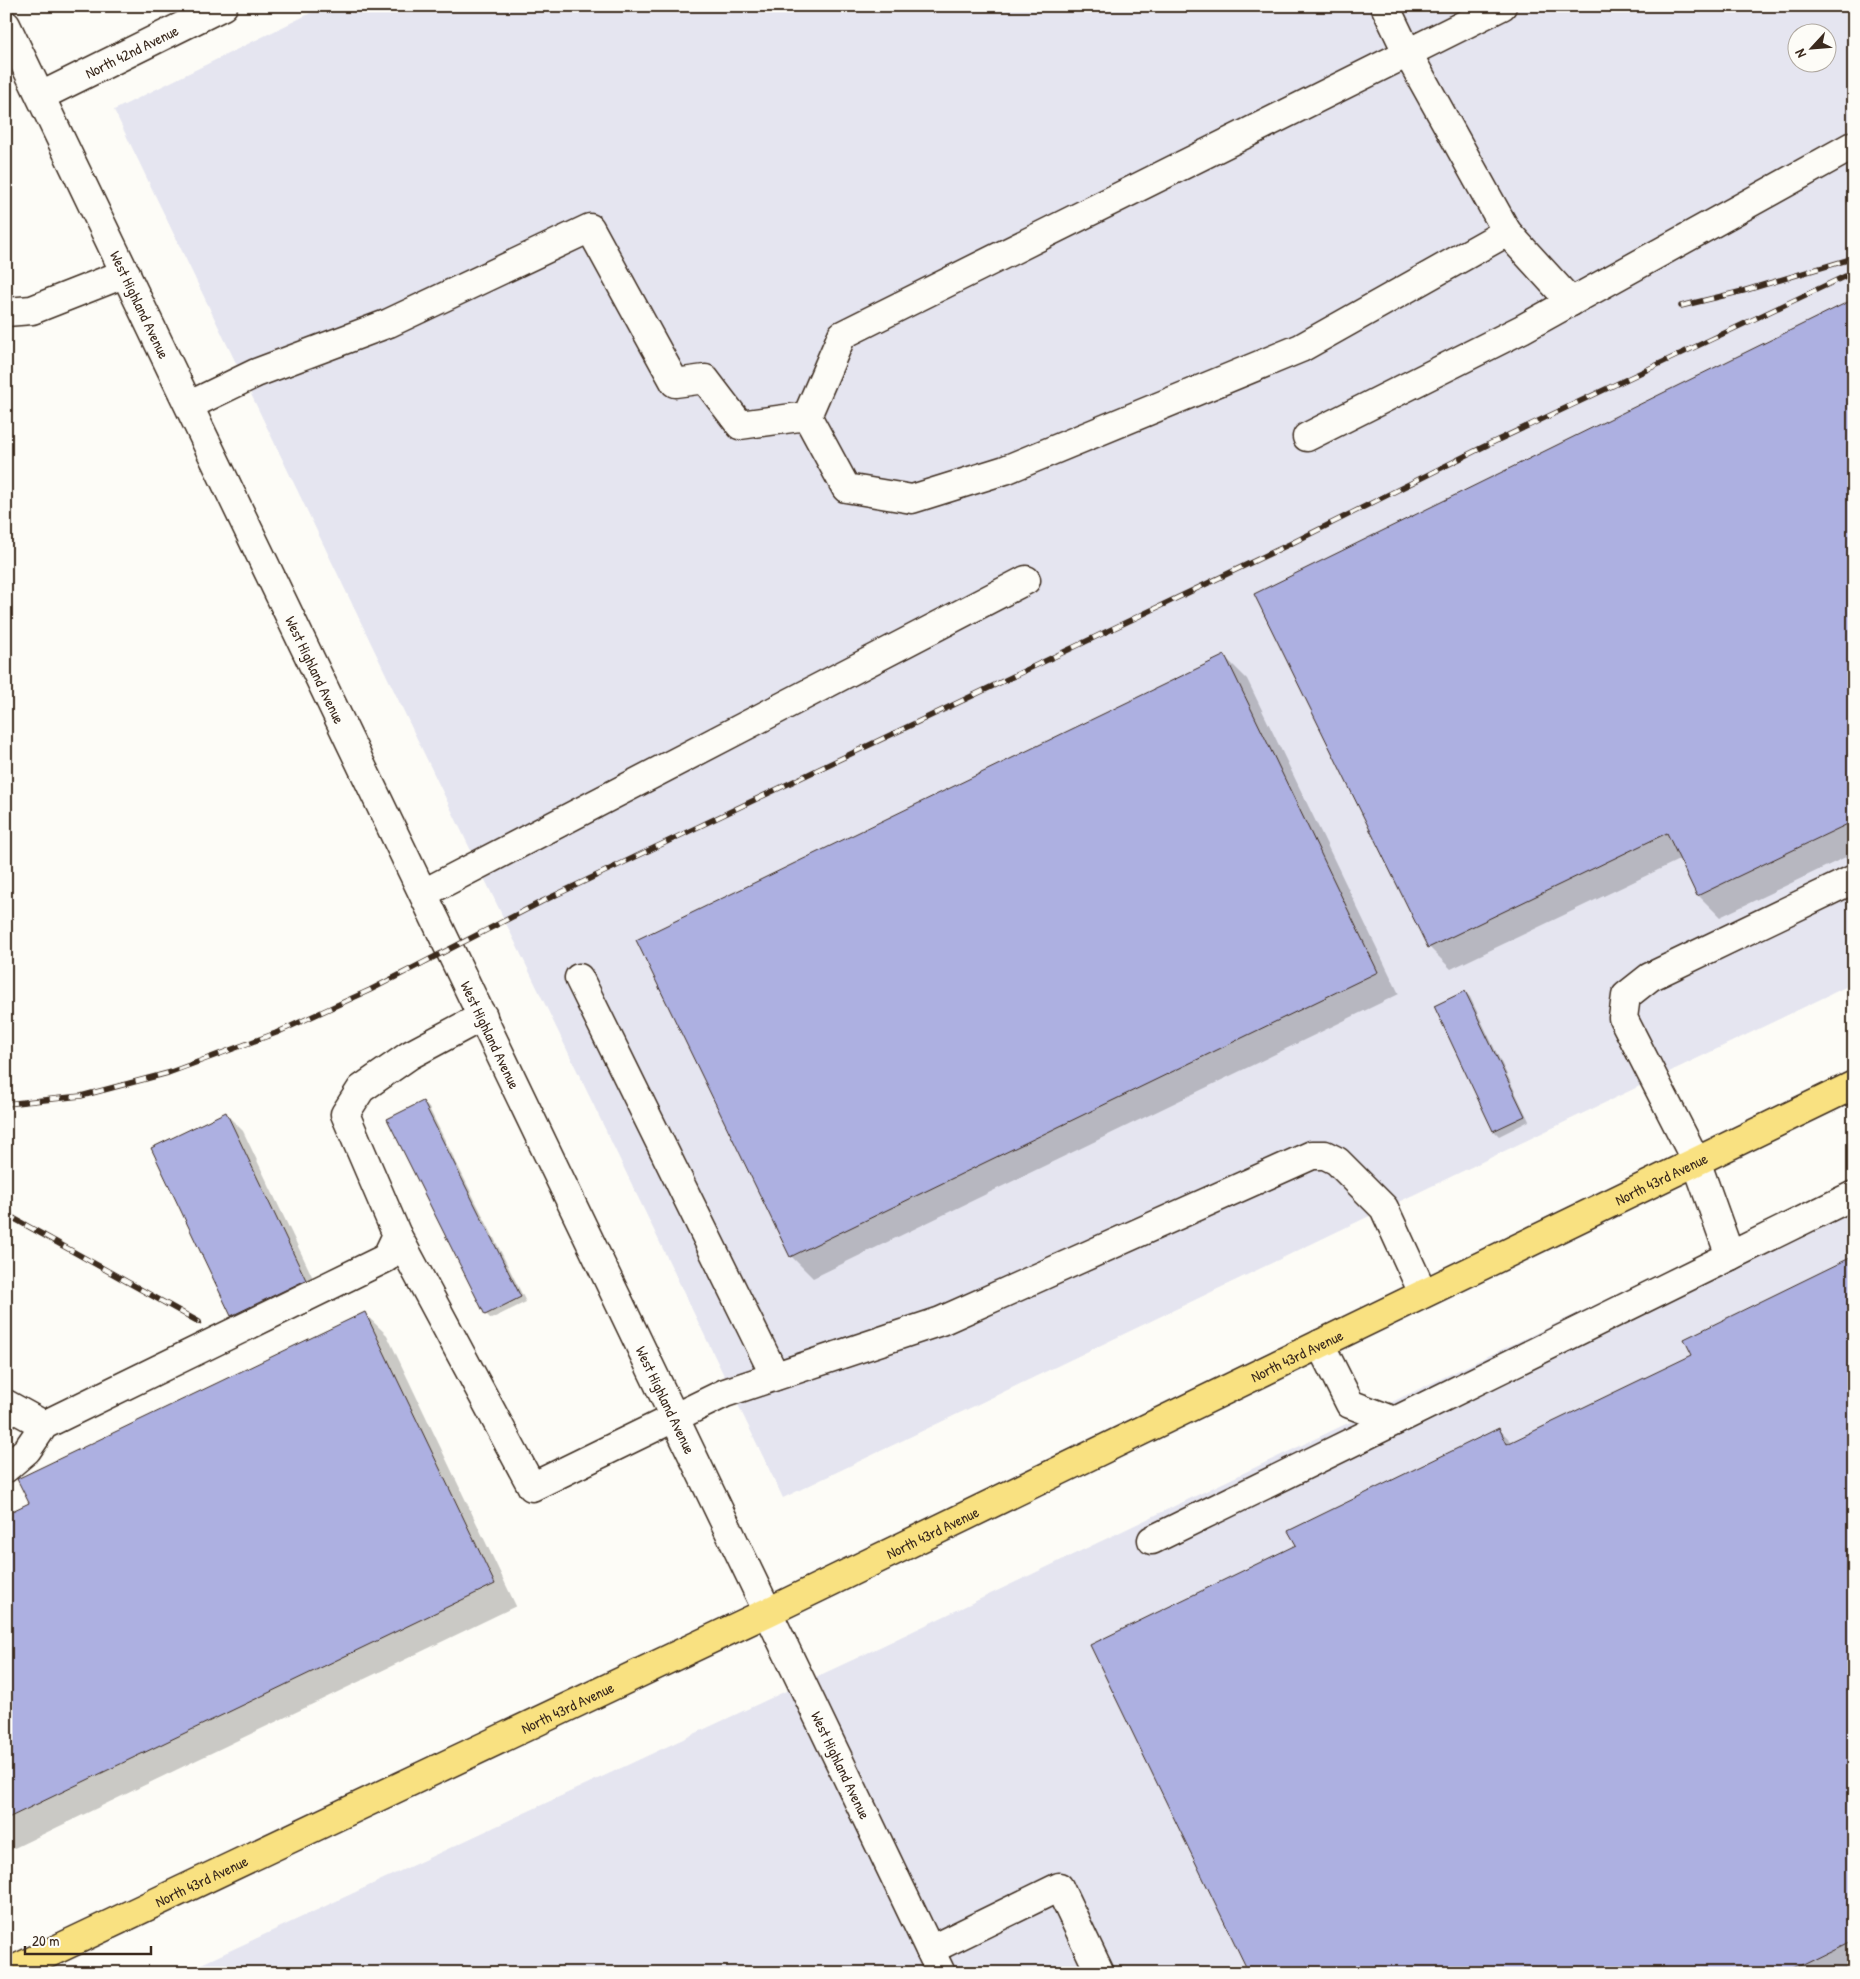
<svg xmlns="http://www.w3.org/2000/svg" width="1860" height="1979" font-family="'Patrick Hand',sans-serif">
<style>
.built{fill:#e5e5f0;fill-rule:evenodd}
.shadow{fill:#0003}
.building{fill:#adb0e1;stroke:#3b2a1e}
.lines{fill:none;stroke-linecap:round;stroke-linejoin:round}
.minor-casing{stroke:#3b2a1e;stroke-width:31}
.major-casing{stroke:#3b2a1e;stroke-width:31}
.minor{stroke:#fdfcf7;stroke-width:28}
.major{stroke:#f9e181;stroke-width:28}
.rail-casing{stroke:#3b2a1e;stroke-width:5.5}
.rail{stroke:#fdfcf7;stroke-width:4;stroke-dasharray:11;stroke-linecap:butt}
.labels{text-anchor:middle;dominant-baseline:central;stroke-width:5;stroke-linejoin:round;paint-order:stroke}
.street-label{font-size:15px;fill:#3b2a1e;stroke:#fdfcf7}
</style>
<rect width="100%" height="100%" fill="#fdfcf7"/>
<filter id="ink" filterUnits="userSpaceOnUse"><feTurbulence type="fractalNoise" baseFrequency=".02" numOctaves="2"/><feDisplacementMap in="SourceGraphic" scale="10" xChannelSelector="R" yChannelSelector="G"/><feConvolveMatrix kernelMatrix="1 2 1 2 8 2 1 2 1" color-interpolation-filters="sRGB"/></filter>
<g filter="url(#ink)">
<g class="built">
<path d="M325,6H1854V983L783,1498L114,110ZM1798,32H1828V62H1798Z"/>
<path d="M1854,1181V1973H182L861,1656Z"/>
</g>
<g class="shadow">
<path d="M1854,300V853L1720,917L1698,895L1681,859L1451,969L1429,947Z"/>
<path d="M1225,657L1247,679L1399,994L813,1278L791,1256Z"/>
<path d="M1465,992L1470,997L1529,1121L1499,1136L1494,1131L1436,1006Z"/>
<path d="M423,1102L429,1108L526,1302L491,1319L486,1314Z"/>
<path d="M226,1114L243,1131L322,1297L249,1332L232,1315Z"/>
<path d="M1854,1258V1973H1250L1297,1546L1499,1429L1513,1443L1693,1355Z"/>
<path d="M364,1313L387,1335L516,1606L6,1852V1516Z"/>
</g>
<g class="building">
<path d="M1854,299V821L1697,896L1667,833L1428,948L1254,594Z"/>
<path d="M1225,655L1378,972L790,1257L636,940Z"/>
<path d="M1465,991L1525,1116L1493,1131L1434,1006Z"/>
<path d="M423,1101L521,1297L485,1315L387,1119Z"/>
<path d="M226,1112L306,1280L231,1316L151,1148Z"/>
<path d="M1854,1256V1940L1787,1973H1249L1090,1645L1296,1545L1288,1531L1499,1428L1507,1444L1692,1355L1684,1339Z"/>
<path d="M365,1312L495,1584L6,1819V1514L29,1503L17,1479Z"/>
</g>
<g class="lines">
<g class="minor-casing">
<g id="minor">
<path id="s1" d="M6,25L941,1973"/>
<path id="s2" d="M41,96L223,6"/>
<path d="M1507,232L1571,302"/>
<path d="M6,312L32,310L126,273"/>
<path d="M190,405L256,373L389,323L590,228L675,383L705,379L740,425L807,416L842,335L1502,6"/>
<path d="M807,416L846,488L912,499L1005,470L1301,348L1507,232L1408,54L1385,6"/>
<path d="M1307,437L1522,329L1854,145"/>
<path d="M424,893L1026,580"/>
<path d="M579,978L775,1376"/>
<path d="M397,1235L532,1487L725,1393L941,1321L1312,1155H1325L1337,1161L1384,1208L1423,1293"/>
<path d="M1730,1256L1854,1195"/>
<path d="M1320,1344L1350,1404L1395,1421L1730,1256L1696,1161L1623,1018L1626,996L1650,977L1854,879"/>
<path d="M6,1404L44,1425"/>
<path d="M6,1468L27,1450L44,1425L386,1258L397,1235L345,1114L361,1089L410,1055L483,1016"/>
<path d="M1152,1540L1395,1421"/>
<path d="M930,1950L1059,1887L1100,1973"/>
</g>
</g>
<g class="major-casing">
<g id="major">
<path id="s3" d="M7,1973L768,1612L1854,1085"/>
</g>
</g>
<use href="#minor" class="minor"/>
<use href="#major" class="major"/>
<g class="rail-casing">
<g id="rail">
<path d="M1681,306L1743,291L1854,258"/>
<path d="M6,1104L81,1096L168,1073L276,1033L370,990L541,902L1294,542L1483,447L1854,272"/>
<path d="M6,1214L199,1322"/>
</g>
</g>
<use href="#rail" class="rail"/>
</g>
</g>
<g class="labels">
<g class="street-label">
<text stroke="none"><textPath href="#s2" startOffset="101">North 42nd Avenue</textPath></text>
<text stroke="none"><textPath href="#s1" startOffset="310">West Highland Avenue</textPath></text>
<text stroke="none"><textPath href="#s1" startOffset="715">West Highland Avenue</textPath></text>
<text stroke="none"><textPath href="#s1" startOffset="1120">West Highland Avenue</textPath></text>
<text stroke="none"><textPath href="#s3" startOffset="1835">North 43rd Avenue</textPath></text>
<text stroke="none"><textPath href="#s3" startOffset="1430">North 43rd Avenue</textPath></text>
<text stroke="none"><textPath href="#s1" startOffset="1525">West Highland Avenue</textPath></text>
<text stroke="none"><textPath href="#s3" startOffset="1025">North 43rd Avenue</textPath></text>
<text stroke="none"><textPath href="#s3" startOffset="620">North 43rd Avenue</textPath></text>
<text stroke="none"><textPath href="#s1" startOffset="1930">West Highland Avenue</textPath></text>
<text stroke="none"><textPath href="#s3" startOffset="215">North 43rd Avenue</textPath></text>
</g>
</g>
<rect width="1860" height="1979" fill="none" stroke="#fdfcf7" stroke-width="25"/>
<rect x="12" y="12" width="1835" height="1954" fill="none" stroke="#3b2a1e" stroke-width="2" filter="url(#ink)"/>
<g transform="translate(1812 48) rotate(244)"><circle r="24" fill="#fdfcf7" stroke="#afa8a0"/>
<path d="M0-4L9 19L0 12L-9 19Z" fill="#3b2a1e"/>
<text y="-8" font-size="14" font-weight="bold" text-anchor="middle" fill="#3b2a1e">N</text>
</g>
<path d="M25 1946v8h126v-8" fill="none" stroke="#3b2a1e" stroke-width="2.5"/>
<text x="32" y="1946" font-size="15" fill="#3b2a1e" stroke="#fdfcf7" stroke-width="4" paint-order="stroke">20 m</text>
</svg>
